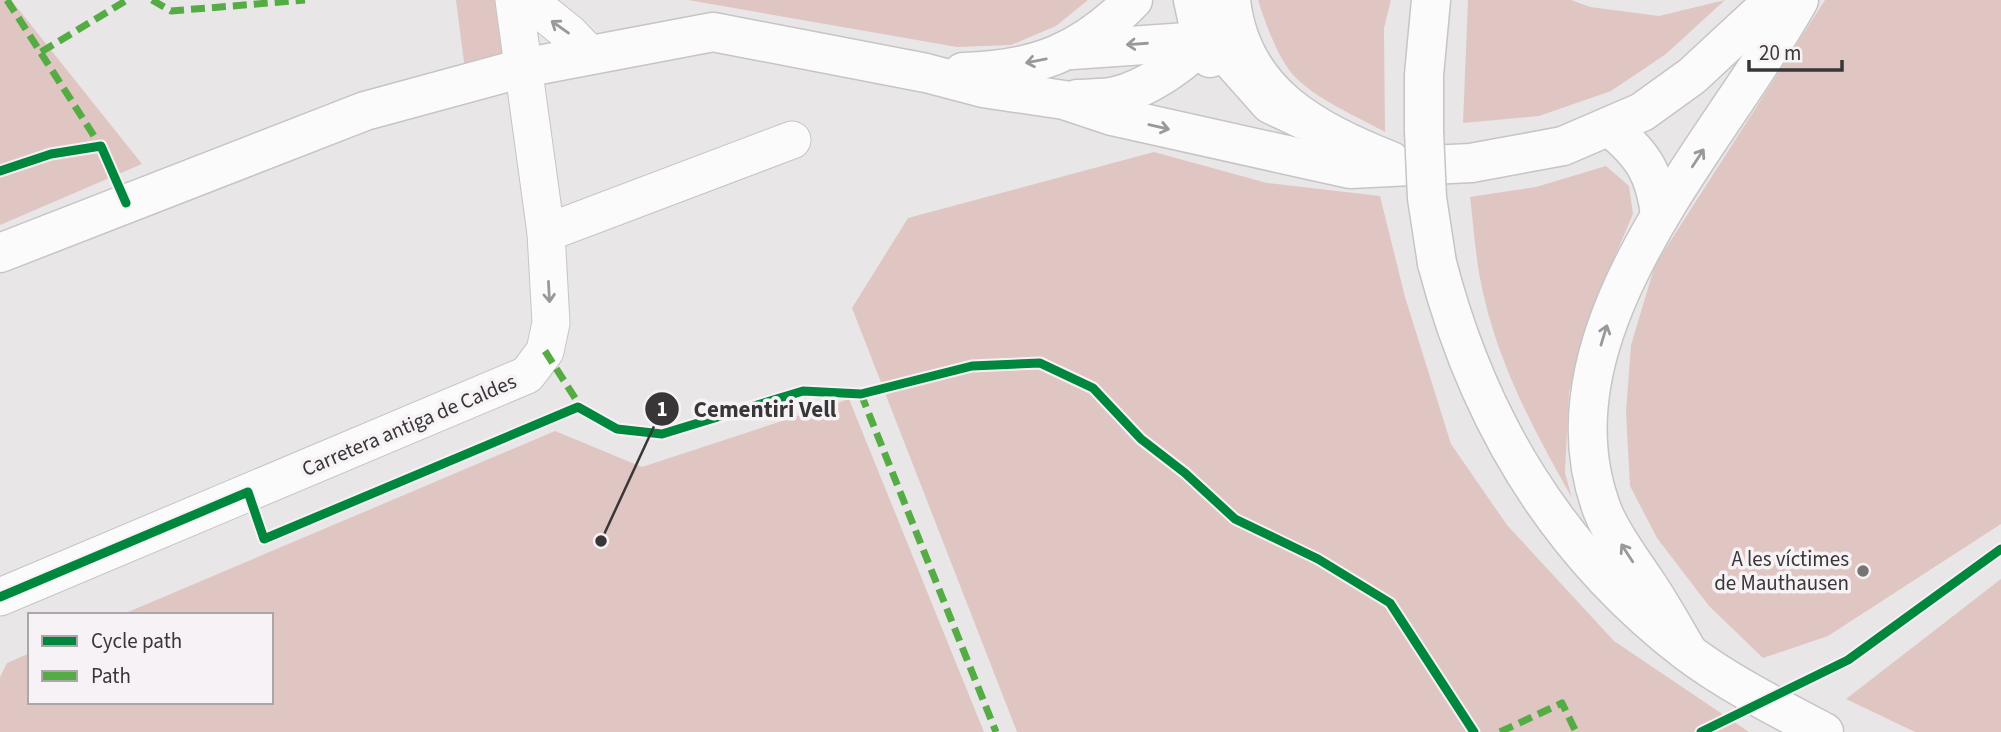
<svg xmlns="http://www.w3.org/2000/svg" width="2001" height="732" font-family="'Source Sans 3',sans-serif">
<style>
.green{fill:#e0c6c2}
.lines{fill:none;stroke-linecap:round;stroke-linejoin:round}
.street-casing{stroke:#c6c4c5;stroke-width:39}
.secondary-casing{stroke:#c6c4c5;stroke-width:41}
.street{stroke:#fcfbfc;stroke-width:37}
.secondary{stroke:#fcfbfc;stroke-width:38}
.secondary-bridge-casing{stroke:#c6c4c5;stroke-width:41;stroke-linecap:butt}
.secondary-bridge{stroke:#fcfbfc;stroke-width:38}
.quiet{stroke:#55ac45;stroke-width:7;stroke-dasharray:14 7;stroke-linecap:butt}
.cycleway-casing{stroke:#f7f2f5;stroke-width:13}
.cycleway{stroke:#00873e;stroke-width:9}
.oneway{stroke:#9a989a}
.poi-dot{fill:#767475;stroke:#f7f2f5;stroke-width:2.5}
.labels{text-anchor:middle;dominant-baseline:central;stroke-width:7;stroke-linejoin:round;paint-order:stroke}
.street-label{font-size:21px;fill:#383637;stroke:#f7f2f5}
.poi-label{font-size:21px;fill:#383637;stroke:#f7f2f5;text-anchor:end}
.leader{fill:none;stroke:#383637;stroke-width:2.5}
.callout-dot{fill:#383637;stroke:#f7f2f5;stroke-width:2.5}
.mark-label{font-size:21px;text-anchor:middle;font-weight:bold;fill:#fff}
.callout-label{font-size:23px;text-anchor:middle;font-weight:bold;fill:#383637;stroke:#f7f2f5;stroke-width:7;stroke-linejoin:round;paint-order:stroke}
</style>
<rect width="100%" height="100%" fill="#e9e6e8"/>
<g class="green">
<path d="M0,0H11L142,164L0,225Z"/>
<path d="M456,0H495L506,53L465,70Z"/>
<path d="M688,0H1088L1056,26L1011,45L957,47Z"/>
<path d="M1258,0H1391L1384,28L1385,132C1356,116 1320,101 1296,78C1279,62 1265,22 1258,0Z"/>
<path d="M1468,0H1571L1590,7L1659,16L1725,0L1666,54L1611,91L1539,116L1463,123Z"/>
<path d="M1825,0H2001V524L1828,636L1763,658L1709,606L1657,538L1630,486L1626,412L1631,345L1655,265Z"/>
<path d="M1154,152L1267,183L1380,196L1405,297L1451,444L1507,525L1614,641L1749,732H1017L852,308L908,218Z"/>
<path d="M1606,166L1629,186L1633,214L1596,300L1569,392L1565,473L1572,498C1536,434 1501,370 1484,297C1476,265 1474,230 1470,197L1536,187Z"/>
<path d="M849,399L984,732H0V677L7,663L30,653V702H271V615H121L555,431L642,467Z"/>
<path d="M2001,579V732H1915L1846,699Z"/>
</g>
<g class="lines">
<g class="street-casing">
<g id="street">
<path d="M528,0L570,34L590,55"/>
<path d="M546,233L792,140"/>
<path d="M0,597L527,375L545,351L551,323L546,233L514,0"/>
</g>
</g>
<g class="secondary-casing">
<g id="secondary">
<path d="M1193,0L1202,41L1210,58"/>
<path d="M1231,0C1241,93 1314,130 1391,161"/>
<path d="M1072,50L1202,41L1230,59L1270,104L1304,120"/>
<path d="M963,72C1036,70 1082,52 1133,0"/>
<path d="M1077,99C1090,98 1104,99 1116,96C1142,90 1195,60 1205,34"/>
<path d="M1611,128C1643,155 1655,173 1660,215"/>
<path d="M1424,131V75L1431,0"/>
<path d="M0,253L365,111L523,68L713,32L926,73L983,88L1064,100L1112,116L1350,169L1471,163L1563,146L1642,112L1692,76L1774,0"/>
<path d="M1437,263C1478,421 1557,552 1687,652C1728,683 1778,708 1824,732"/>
<path d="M1688,652C1675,630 1662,606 1647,584C1632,561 1613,537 1603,512C1533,332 1719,145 1799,0"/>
</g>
</g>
<use href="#street" class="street"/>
<use href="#secondary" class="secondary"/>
<g class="secondary-bridge-casing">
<path id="secondary-bridge" d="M1424,131L1427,198L1437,263"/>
</g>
<use href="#secondary-bridge" class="secondary-bridge"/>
<g class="quiet">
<path d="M7,0L103,150"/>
<path d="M152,0L171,11L305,0"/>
<path d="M41,52L127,0"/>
<path d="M545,351L582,409"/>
<path d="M861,394L996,732"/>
<path d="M1500,732L1562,703L1576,732"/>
</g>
<g class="cycleway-casing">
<g id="cycleway">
<path d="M0,171L51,154L101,146L126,203"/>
<path d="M0,597L248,492L264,539L578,407L617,429L662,434L803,391L861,394L972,366L1040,363L1093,388L1141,439L1185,473L1235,519L1318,559L1390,603L1474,732"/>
<path d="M1701,732L1848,660L2001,549"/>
</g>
</g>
<use href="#cycleway" class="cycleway"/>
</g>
<defs><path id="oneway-shaft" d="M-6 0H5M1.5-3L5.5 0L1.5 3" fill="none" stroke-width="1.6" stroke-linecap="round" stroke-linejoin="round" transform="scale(1.75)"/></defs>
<g class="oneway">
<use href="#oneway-shaft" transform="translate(560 27) rotate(-145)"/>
<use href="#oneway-shaft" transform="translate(1137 44) rotate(176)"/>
<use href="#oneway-shaft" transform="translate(1036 61) rotate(169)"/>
<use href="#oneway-shaft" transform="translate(1159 127) rotate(13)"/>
<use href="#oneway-shaft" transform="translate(1698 158) rotate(-57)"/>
<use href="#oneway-shaft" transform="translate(549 292) rotate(87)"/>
<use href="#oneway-shaft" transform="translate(1604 335) rotate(-73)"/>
<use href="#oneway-shaft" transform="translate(1627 553) rotate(-123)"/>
</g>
<circle class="poi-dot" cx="1863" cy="571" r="7"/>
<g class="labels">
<g class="street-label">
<text transform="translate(409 425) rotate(-23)">Carretera antiga de Caldes</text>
</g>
<g class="poi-label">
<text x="1849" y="559">A les víctimes<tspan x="1849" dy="24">de Mauthausen</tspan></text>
</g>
</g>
<path class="leader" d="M601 541L662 409"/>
<g class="callout-dot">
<circle cx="601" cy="541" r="7"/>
<circle cx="662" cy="409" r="18"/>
</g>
<g class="mark-label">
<text x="662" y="416">1</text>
</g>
<g class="callout-label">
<text x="765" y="417">Cementiri Vell</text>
</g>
<rect x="28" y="613" width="245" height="91" fill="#f7f2f5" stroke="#aba7a9" stroke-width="2"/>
<rect x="42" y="636" width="35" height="10" fill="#00873e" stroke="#aba7a9" stroke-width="2"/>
<text x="91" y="648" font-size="21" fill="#383637">Cycle path</text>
<rect x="42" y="671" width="35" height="10" fill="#55ac45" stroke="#aba7a9" stroke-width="2"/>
<text x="91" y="683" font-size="21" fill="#383637">Path</text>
<path d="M1749 60v10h93v-10" fill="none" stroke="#383637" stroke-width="3.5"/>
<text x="1759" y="60" font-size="21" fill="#383637" stroke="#f7f2f5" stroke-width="5" paint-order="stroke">20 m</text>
</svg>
